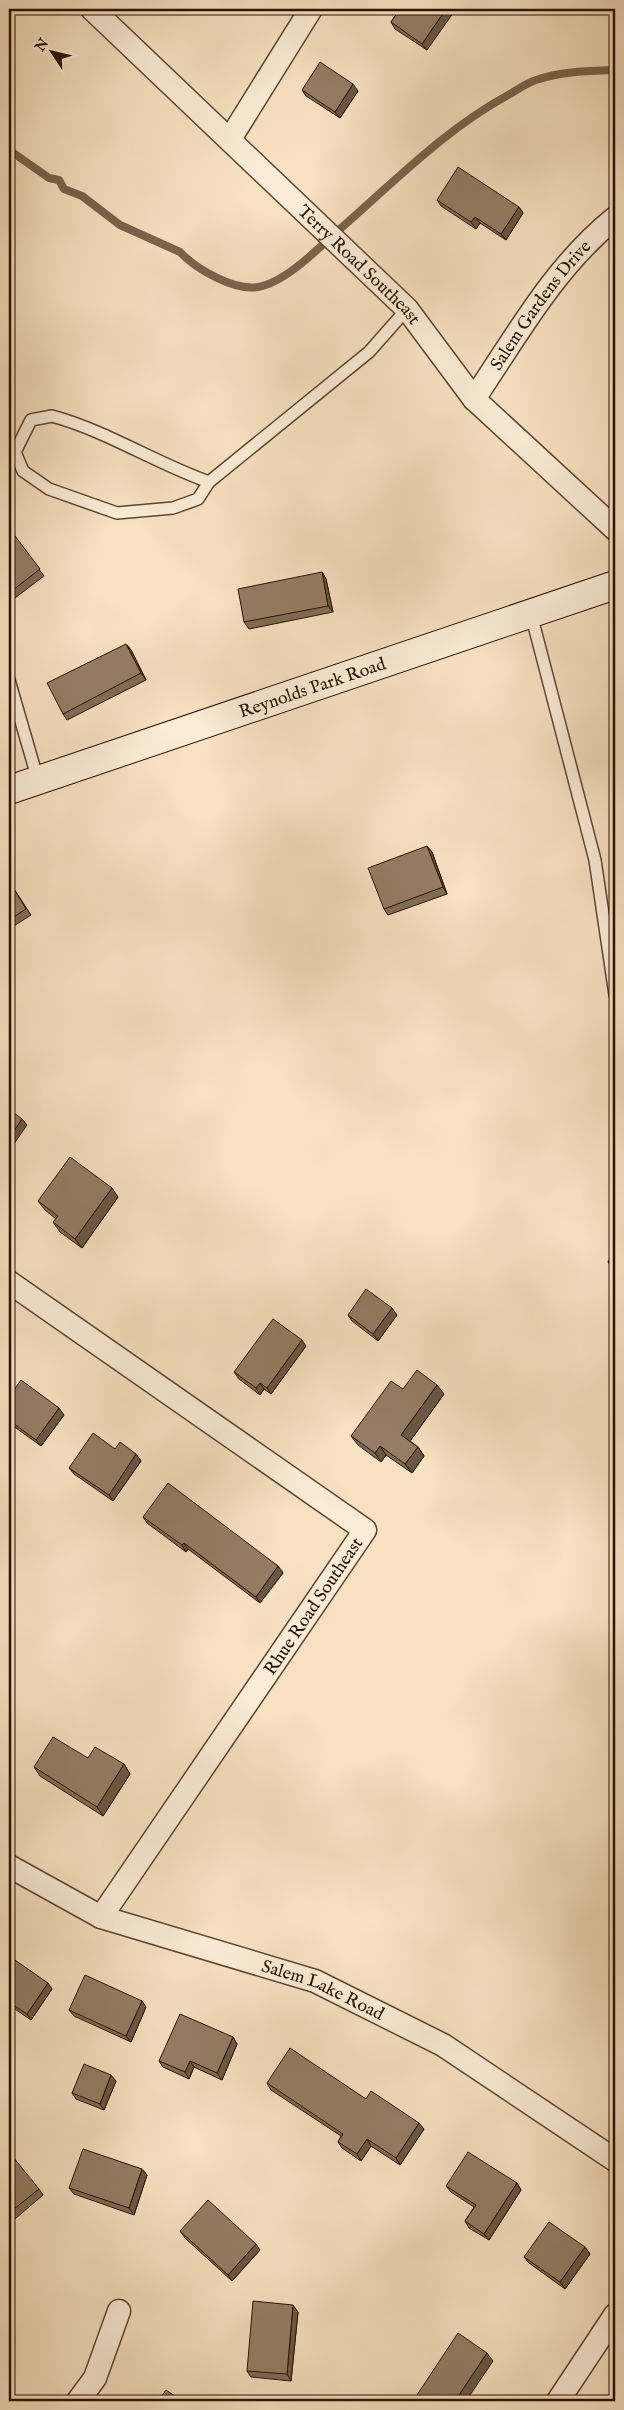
<svg xmlns="http://www.w3.org/2000/svg" width="624" height="2410" font-family="'IM FELL English',serif">
  <style>
    .lines { fill: none; stroke-linecap: round; stroke-linejoin: round }
    .stream { stroke: #7b634c; stroke-width: 8 }
    .lane-casing { stroke: #5c4530; stroke-width: 14 }
    .street-casing { stroke: #5c4530; stroke-width: 25 }
    .secondary-casing { stroke: #291100; stroke-width: 30 }
    .lane { stroke: #faecd7; stroke-width: 11 }
    .street { stroke: #faecd7; stroke-width: 22 }
    .secondary { stroke: #faecd7; stroke-width: 28 }
    .wall { fill: #7f6c56; stroke: #291100 }
    .shaded-wall { fill: #685846; stroke: #291100 }
    .building { fill: #947d64; stroke: #291100 }
    .labels { text-anchor: middle; stroke-width: 4; stroke-linejoin: round; paint-order: stroke }
    .street-label { font-size: 18px; fill: #291100; stroke: #faecd7 }
  </style>
  <rect width="100%" height="100%" fill="#f7e1c1"/>
  <filter id="stains"><feTurbulence type="fractalNoise" baseFrequency=".004" numOctaves="4"/><feColorMatrix values="0 0 0 0 .2 0 0 0 0 .09 0 0 0 0 .02 0 0 0 .5 -.17"/></filter>
  <radialGradient id="worn" r=".72"><stop offset=".6" stop-color="#630" stop-opacity="0"/><stop offset="1" stop-color="#630" stop-opacity=".3"/></radialGradient>
  <g class="lines">
    <path class="stream" d="M9,150L49,178L59,180L64,189L82,196L120,225L180,252C196,269 234,291 258,287C283,283 314,253 332,236C389,187 443,130 510,94C518,89 527,83 536,80C562,71 589,71 615,70"/>
    <defs>
      <path id="lane" d="M52,416C107,431 155,463 209,482L198,499L173,508L117,513L49,489L23,471L15,452L31,420Z
        M209,482L369,352L407,309
        M531,614L595,860L615,995
        M9,680L38,780"/>
      <g id="street">
        <path id="s1" d="M92,9L407,309L474,399L615,529"/>
        <path d="M230,139L311,9"/>
        <path id="s2" d="M474,399C517,335 555,266 615,218"/>
        <path d="M9,1282L365,1530L101,1917"/>
        <path id="s3" d="M9,1866L101,1917L315,1981L443,2045L615,2160"/>
        <path d="M78,2401L95,2378L119,2311"/>
        <path d="M558,2401L615,2315"/>
      </g>
      <g id="secondary">
        <path id="s4" d="M9,790L615,585"/>
      </g>
    </defs>
    <use href="#lane" class="lane-casing"/>
    <use href="#street" class="street-casing"/>
    <use href="#secondary" class="secondary-casing"/>
    <use href="#lane" class="lane"/>
    <use href="#street" class="street"/>
    <use href="#secondary" class="secondary"/>
  </g>
  <path class="wall" d="M400,9L427,50L395,29L391,22Z
    M302,90L358,91L340,118L306,96Z
    M437,200L519,207L523,213L506,240L480,223L476,229L441,206Z
    M9,529L44,576L11,601L9,598Z
    M322,572L326,579L333,612L249,629L244,622Z
    M126,644L131,650L146,680L67,720L63,714Z
    M432,852L447,894L388,915L384,909Z
    M9,881L31,915L9,929Z
    M118,1197L82,1248L60,1232L53,1222L56,1219L45,1210L38,1201Z
    M615,1251V1272L608,1262Z
    M348,1315H397L378,1341L352,1321Z
    M306,1346L271,1394L264,1389L260,1395L239,1379L234,1372Z
    M403,1389L444,1394L410,1441L418,1447L424,1456L412,1473L386,1455L381,1462L358,1445L351,1436Z
    M9,1397L64,1415L41,1446L9,1423Z
    M115,1449L136,1454L141,1461L113,1501L74,1474L69,1468Z
    M143,1517L278,1566L283,1573L260,1603L188,1549L186,1552L147,1523Z
    M88,1758L124,1764L130,1774L103,1816L40,1776L34,1767Z
    M9,1956L52,1989L31,2020L9,2005Z
    M146,2007L131,2042L74,2016L69,2010Z
    M233,2037L237,2044L222,2080L194,2067L189,2079L163,2067L159,2061Z
    M116,2081L104,2110L76,2099L72,2093Z
    M267,2083L366,2099L424,2129L400,2165L371,2146L361,2161L342,2148L338,2142L341,2136L271,2090Z
    M9,2161L39,2189L43,2195L9,2224Z
    M142,2169L147,2175L134,2215L74,2194L69,2188Z
    M517,2183L521,2190L489,2240L469,2228L465,2221L474,2207L451,2192L446,2186Z
    M180,2231L260,2250L232,2281L185,2238Z
    M585,2247L590,2254L565,2289L529,2263L524,2257Z
    M298,2312L291,2381L251,2377L247,2371Z"/>
  <path class="shaded-wall" d="M446,9H456L427,50L422,44Z
    M353,84L358,91L340,118L335,112Z
    M519,207L523,213L506,240L501,234Z
    M475,217L480,223L476,229L471,222Z
    M322,572L326,579L333,612L328,606Z
    M126,644L131,650L146,680L141,673Z
    M427,846L432,852L447,894L443,887Z
    M22,1119L27,1125L9,1151V1138Z
    M112,1188L118,1197L82,1248L75,1239Z
    M392,1308L397,1315L378,1341L373,1334Z
    M302,1340L306,1346L271,1394L267,1388Z
    M260,1383L264,1389L260,1395L256,1388Z
    M437,1385L444,1394L408,1444L401,1435Z
    M59,1408L64,1415L41,1446L36,1440Z
    M380,1446L386,1455L381,1462L375,1453Z
    M418,1447L424,1456L412,1473L405,1464Z
    M136,1454L141,1461L113,1501L109,1495Z
    M184,1543L188,1549L186,1552L182,1545Z
    M278,1566L283,1573L260,1603L256,1597Z
    M124,1764L130,1774L103,1816L97,1807Z
    M48,1983L52,1989L31,2020L27,2014Z
    M142,2001L146,2007L131,2042L126,2036Z
    M233,2037L237,2044L222,2080L217,2073Z
    M190,2061L194,2067L189,2079L185,2072Z
    M111,2075L116,2081L104,2110L100,2104Z
    M419,2123L424,2129L400,2165L396,2158Z
    M367,2139L371,2146L361,2161L357,2154Z
    M142,2169L147,2175L134,2215L129,2208Z
    M517,2183L521,2190L489,2240L484,2234Z
    M256,2244L260,2250L232,2281L228,2275Z
    M585,2247L590,2254L565,2289L560,2282Z
    M293,2305L298,2312L291,2381L287,2374Z
    M487,2353L493,2361L466,2401H455Z"/>
  <path class="building" d="M400,9H446L422,44L391,22Z
    M320,62L353,84L335,112L302,90Z
    M458,167L519,207L501,234L475,217L471,222L437,200Z
    M9,528L40,569L9,593Z
    M322,572L328,606L244,622L238,589Z
    M126,644L141,673L63,714L47,683Z
    M427,846L443,887L384,909L368,868Z
    M9,881L26,909L9,920Z
    M9,1109L22,1119L9,1138Z
    M70,1157L112,1188L75,1239L53,1222L58,1216L38,1201Z
    M615,1251V1267L608,1262Z
    M366,1289L392,1308L373,1334L348,1315Z
    M273,1319L302,1340L267,1388L260,1383L256,1388L234,1372Z
    M417,1370L437,1385L401,1435L418,1447L405,1464L380,1446L375,1453L351,1436L391,1381L403,1389Z
    M21,1380L59,1408L36,1440L9,1420V1397Z
    M93,1433L115,1449L120,1442L136,1454L109,1495L69,1468Z
    M168,1483L278,1566L256,1597L184,1543L182,1545L143,1517Z
    M53,1737L88,1758L95,1747L124,1764L97,1807L34,1767Z
    M9,1956L48,1983L27,2014L9,2002Z
    M85,1975L142,2001L126,2036L69,2010Z
    M180,2014L233,2037L217,2073L190,2061L185,2072L159,2061Z
    M290,2048L366,2099L371,2091L419,2123L396,2158L367,2139L357,2154L338,2142L343,2134L267,2083Z
    M84,2064L111,2075L100,2104L72,2093Z
    M83,2149L142,2169L129,2208L69,2188Z
    M468,2152L517,2183L484,2234L465,2221L476,2205L446,2186Z
    M13,2157L39,2189L9,2213V2161Z
    M208,2200L256,2244L228,2275L180,2231Z
    M549,2222L585,2247L560,2282L524,2257Z
    M253,2301L293,2305L287,2374L247,2371Z
    M458,2333L487,2353L455,2401H413Z
    M166,2390L182,2401H158Z"/>
  <g class="labels">
    <g class="street-label">
      <text dy="6" stroke="none"><textPath href="#s1" startOffset="370">Terry Road Southeast</textPath></text>
      <text dy="6" stroke="none"><textPath href="#s2" startOffset="115">Salem Gardens Drive</textPath></text>
      <text dy="6" stroke="none"><textPath href="#s4" startOffset="320">Reynolds Park Road</textPath></text>
      <text transform="translate(313 1606) rotate(-56)" y="6">Rhue Road Southeast</text>
      <text dy="6" stroke="none"><textPath href="#s3" startOffset="339">Salem Lake Road</textPath></text>
    </g>
  </g>
  <rect width="624" height="2410" fill="none" stroke="#f7e1c1" stroke-width="30"/>
  <rect x="10" y="10" width="604" height="2390" fill="none" stroke="#291100" stroke-width="2.5"/>
  <rect x="15" y="15" width="594" height="2380" fill="none" stroke="#291100"/>
  <g transform="translate(52 52) rotate(305)" stroke="#faecd7" stroke-width="4" paint-order="stroke">
  <path d="M0-4L9 19L0 12L-9 19Z" fill="#291100"/>
  <text y="-8" font-size="14" font-weight="bold" text-anchor="middle" fill="#291100">N</text>
  </g>
  <rect width="100%" height="100%" filter="url(#stains)"/>
  <rect width="100%" height="100%" fill="url(#worn)"/>
</svg>
